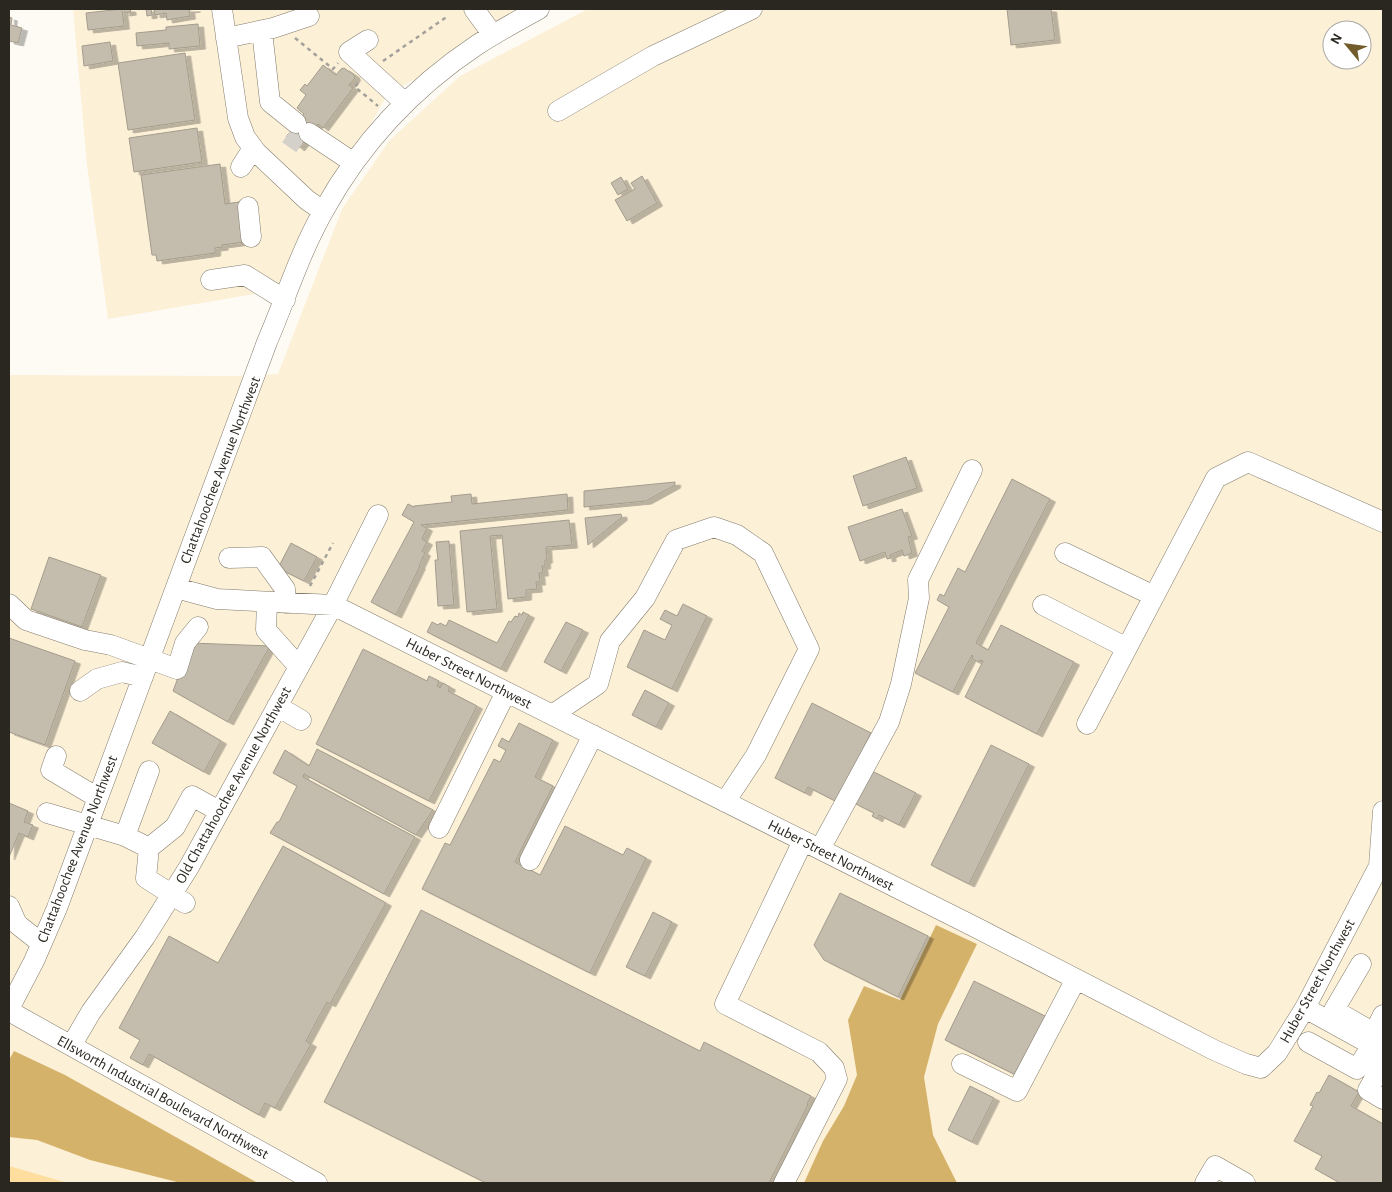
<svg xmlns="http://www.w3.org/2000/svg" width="1392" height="1192" font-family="'Alegreya Sans',sans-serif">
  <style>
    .built { fill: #fcf0d7; fill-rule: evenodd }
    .green { fill: #fede9e }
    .forest { fill: #d5b26a }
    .building { fill: #c4bcac; stroke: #a49c8c; filter: url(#shadow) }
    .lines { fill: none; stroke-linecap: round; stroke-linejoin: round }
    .minor-tunnel { stroke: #d4d1ca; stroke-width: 20; stroke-dasharray: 20 10; stroke-linecap: butt }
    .minor-casing { stroke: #827b6c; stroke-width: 21 }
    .path { stroke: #a4a19a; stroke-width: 2.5; stroke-dasharray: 4 4; stroke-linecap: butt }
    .minor { stroke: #fff; stroke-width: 20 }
    .labels { text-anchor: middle; stroke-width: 4.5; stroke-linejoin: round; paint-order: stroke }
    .street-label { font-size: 15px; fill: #2a2720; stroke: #fff }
  </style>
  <defs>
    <filter id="shadow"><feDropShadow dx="5.5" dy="3" stdDeviation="0" flood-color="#0004"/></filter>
  </defs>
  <rect width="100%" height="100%" fill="#fefbf4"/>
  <path class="built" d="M73,9H538L387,95L308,237L289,288L108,319L87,165Z
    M588,9H1383V1183H9V375L236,376L278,374L342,209L389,141L460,76ZM1332,30H1362V60H1332Z"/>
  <path class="green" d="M9,1166L68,1183H9Z"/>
  <path class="forest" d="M936,925L977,944L938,1024L924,1077L933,1135L957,1183H804L823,1141L844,1106L857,1075L848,1020L864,986L900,1000Z
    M14,1051L65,1075L258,1183H181L90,1160L37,1140L9,1137V1060Z"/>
  <path class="building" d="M122,9L124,26L88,30L86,13Z
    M124,9H130L131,12L124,13Z
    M146,9H151L152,15L147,16Z
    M154,9H195L189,10L190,16L167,20L166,13L155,15Z
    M1007,9H1051L1055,40L1011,45Z
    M9,17L12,18L11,25L22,28L18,43L9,41Z
    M198,24L200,46L169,49V43L137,46L136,33L166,30V27Z
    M110,42L113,61L84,66L82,46Z
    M185,53L195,120L128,130L118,63Z
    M323,65L336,75L341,69L344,68L354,75L355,78L349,85L353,88L323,128L318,124L299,148L286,137L304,114L297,108L306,95L300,90L305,84L307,86Z
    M197,128L202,162L134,172L129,138Z
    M220,164L225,204L239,202L244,242L222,245L223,247L215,248V253L157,261L156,255H152L141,175Z
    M642,176L657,203L627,221L615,200L635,189L631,183Z
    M621,177L628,189L618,195L611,183Z
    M906,457L917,488L863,506L853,476Z
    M1012,479L1050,499L976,643L988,650L1001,625L1074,662L1037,734L965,697L983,661L980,660L979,662L972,659L973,656L972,655L953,692L915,673L949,607L937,600L940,594L944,596L958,568L965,572Z
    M675,482V485L646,501L584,507V491Z
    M471,494L472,504L567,494L568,510L421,525L427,528L422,539L427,542L422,551L425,553L419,566H420L396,615L371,602L414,522L402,515L408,504L414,507V506L452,502L451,496Z
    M902,509L912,536L908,537L912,553L904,556L902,550L890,555L891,558L887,559L885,552L860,561L848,527Z
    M621,514L622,517L588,545L585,518Z
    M569,520L572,545L546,547L547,560H545V566H542L543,573H539L540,582H536L537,589L526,590V597L508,599L502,535L490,536L497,609L467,612L460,531Z
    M449,541L454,605L438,606L435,560H438L436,542Z
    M291,543L317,557L304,581L278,568Z
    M49,557L101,575L82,627L31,609Z
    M683,604L707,616L672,689L627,667L644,630L665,640L672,625L660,619L665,610L677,616Z
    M523,612L529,615L501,669L427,632L432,622L438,625L440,623L446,626L449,620L497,643L509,621L511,622L515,616L518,617L519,613L522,615Z
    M566,622L583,630L561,671L544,662Z
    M9,638L75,661L45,745L9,732Z
    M191,643L270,646L228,722L173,691Z
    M363,649L427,681L429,676L439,681L437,686L440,688L443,683L450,687L448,691L477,706L429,801L316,744Z
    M645,690L669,703L656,727L632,715Z
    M812,703L871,733L837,802L808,787L805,793L775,778Z
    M170,711L221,741L204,772L152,743Z
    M519,723L553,740L535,777L553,786L515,862L540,875L565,826L623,855L627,848L646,858L590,973L422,889L445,843L450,845L494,759L500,762L506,750L498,746L502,738L509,742Z
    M991,745L1029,764L969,884L931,865Z
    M317,749L433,810L416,835L304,774L303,777L415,837L384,894L270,833L277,822H279L297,786L273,773L285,750L309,766Z
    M870,770L916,793L899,825L879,815L877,819L872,816L874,813L854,803Z
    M9,803L28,811L24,822L33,825L28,837L19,833L9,857Z
    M283,846L386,903L330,1004L327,1002L306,1041L311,1044L275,1108L265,1103L259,1115L149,1054L143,1065L130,1058L140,1040L119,1028L169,936L218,963Z
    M840,893L928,936L898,997L824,960L814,945Z
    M421,910L700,1051L704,1042L811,1096L807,1104L808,1105L769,1183H486L324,1102Z
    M653,912L672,922L645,976L626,967Z
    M974,981L1049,1018L1020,1077L945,1040Z
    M1329,1075L1359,1092L1351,1106L1383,1124V1183H1340L1315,1169L1322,1156L1294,1141L1313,1106L1310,1105L1317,1092L1319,1093Z
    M970,1086L994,1098L972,1142L948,1130Z"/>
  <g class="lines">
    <path class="minor-tunnel" d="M288,134L302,144"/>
    <defs>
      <path id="minor" d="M222,9L238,118L245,137L256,152L307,200L323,211
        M474,9L493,35
        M262,31L270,102L296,123
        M226,38L273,28L309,16
        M368,40L349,52L405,103
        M558,111L653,56L752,9
        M309,133L354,163
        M241,167L253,148
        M248,207L251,237
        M211,280L245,275L285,300
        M1065,553L1154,596
        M229,558L262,557L285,589L286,603
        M176,588L217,599L333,605L975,927L1214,1050L1246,1064L1261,1068L1277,1053L1305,1008L1379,866L1383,811
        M267,602L266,630L299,667
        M9,604L26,620L85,640L111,645L177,669L185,643L198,627
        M1043,605L1127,648
        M80,691L97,679L122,672L143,677
        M277,706L301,720
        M552,715L598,684L610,641L645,598L676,540L714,527L737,535L763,553L809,649L756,755L725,802
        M1087,724L1216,478L1248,462L1383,522
        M56,756L51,770L98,798
        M47,813L125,836L149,848L146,878L185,903
        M439,828L506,692
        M125,836L149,771
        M149,848L175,827L192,796L219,811
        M820,849L889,722L901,684L919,598L918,580L972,470
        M530,860L593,735
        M9,906L17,924L41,943
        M1361,964L1334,1010L1374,1033
        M1305,1008L1383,1051
        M9,1009L34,961L57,908L267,342C286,298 300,252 324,210C361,143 414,87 477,45C497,32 519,20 539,9
        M9,1011L317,1183
        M1383,1015L1374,1033L1383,1038
        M1308,1042L1357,1069L1372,1045
        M71,1046L91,1012L145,937L189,867L333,605L378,515
        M1383,1063L1368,1090L1383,1099
        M962,1064L1017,1091L1076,979
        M784,1183L837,1079L834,1068L819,1052L725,1004L803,841
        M1205,1183L1215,1166L1245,1183"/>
    </defs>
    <use href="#minor" class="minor-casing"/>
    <path class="path" d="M295,38L333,69L338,63
      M383,61L448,16
      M358,83L355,87L378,106
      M310,586L333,543"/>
    <use href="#minor" class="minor"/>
  </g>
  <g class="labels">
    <g class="street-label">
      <text transform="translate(220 470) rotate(-69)" y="5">Chattahoochee Avenue Northwest</text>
      <text transform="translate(469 673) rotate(27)" y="5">Huber Street Northwest</text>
      <text transform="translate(233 785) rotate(-61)" y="5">Old Chattahoochee Avenue Northwest</text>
      <text transform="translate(77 849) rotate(-69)" y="5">Chattahoochee Avenue Northwest</text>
      <text transform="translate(831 855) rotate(27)" y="5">Huber Street Northwest</text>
      <text transform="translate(1317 981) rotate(-61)" y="5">Huber Street Northwest</text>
      <text transform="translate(163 1097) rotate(29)" y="5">Ellsworth Industrial Boulevard Northwest</text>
    </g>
  </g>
  <rect width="1392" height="1192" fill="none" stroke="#2a2720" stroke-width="20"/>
  <g transform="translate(1347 45) rotate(299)"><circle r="24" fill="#ffffff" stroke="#aaa9a6"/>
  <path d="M0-4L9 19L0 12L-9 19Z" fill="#735c2c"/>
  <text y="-8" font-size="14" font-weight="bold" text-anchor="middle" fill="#2a2720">N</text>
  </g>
</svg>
